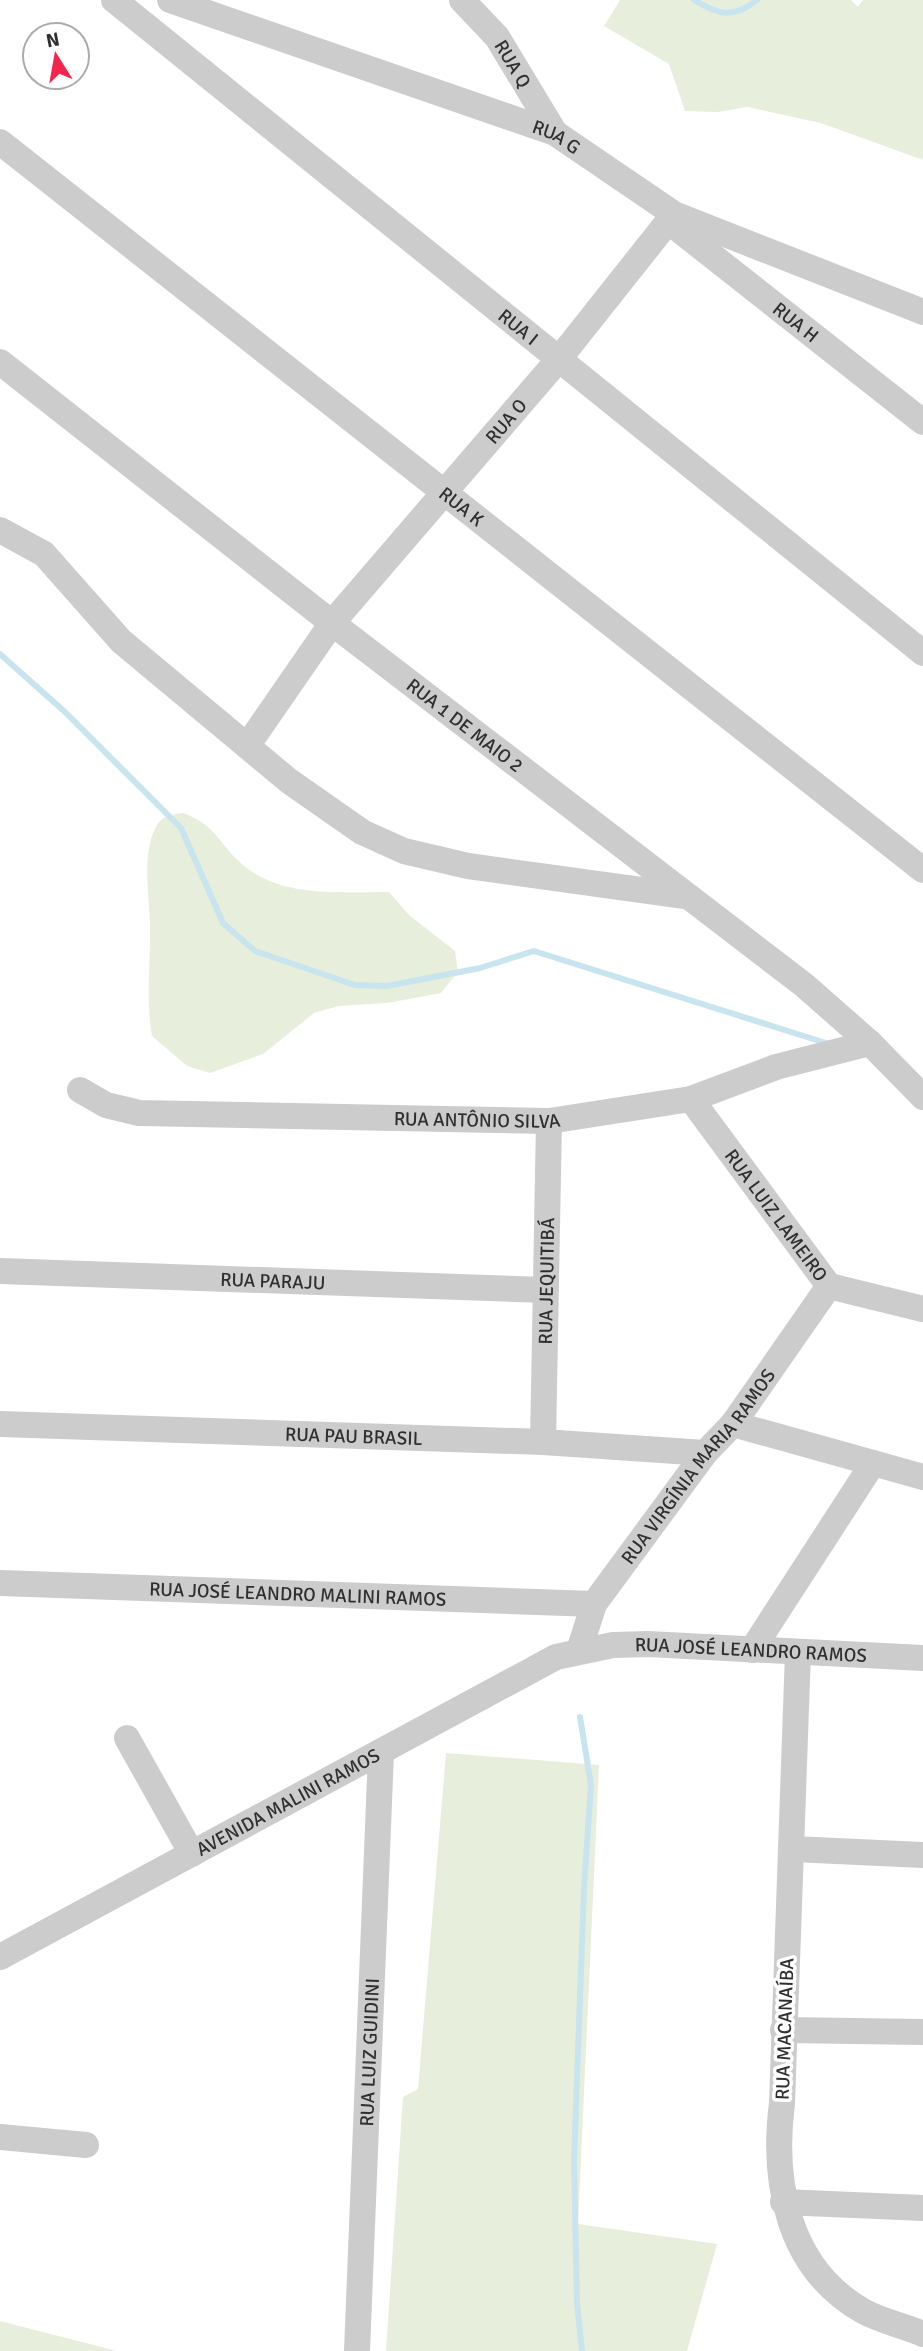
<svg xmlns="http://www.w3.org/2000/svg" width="923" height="2351" font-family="Signika,sans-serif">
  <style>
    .green { fill: #e8eedc }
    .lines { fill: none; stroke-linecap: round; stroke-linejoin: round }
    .stream { stroke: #c7e4ef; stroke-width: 6 }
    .minor { stroke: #ccc; stroke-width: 26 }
    .labels { text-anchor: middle; stroke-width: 7; stroke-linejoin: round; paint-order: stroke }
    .street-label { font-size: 19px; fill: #2f2f2f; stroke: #fff }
  </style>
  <rect width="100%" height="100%" fill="#fff"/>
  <path class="green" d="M620,0H851L858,7L863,0H923V160L821,123L747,107L718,112L685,111L669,64L604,26Z
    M183,813C218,826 218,844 243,865C283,899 340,891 389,892L409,915L455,951L458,972L441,993L387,1003L339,1006L314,1013L263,1054L210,1073L187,1066L152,1036C146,1001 150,969 150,934C151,901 140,857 156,827C161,816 172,814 183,813Z
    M446,1753L599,1765L578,2224L717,2244L687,2351H386L403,2097L418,2089Z
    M0,2321L117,2351H0Z"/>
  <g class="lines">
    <path class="stream" d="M694,0C718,15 734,19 757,0
      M0,654L65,712L181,828L223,923L255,951L355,985L387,986L480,968L534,951L829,1044
      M580,1717L591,1785L584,1887L574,2161L577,2303L582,2351"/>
    <g class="minor">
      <path id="s1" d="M114,0L923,653"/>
      <path id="s2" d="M170,0L555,133L674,214L923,312"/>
      <path id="s3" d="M462,0L497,37L555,133"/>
      <path id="s4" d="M0,142L923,870"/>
      <path id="s5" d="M668,221L923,422"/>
      <path id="s6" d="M0,362L332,623L804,985L870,1043L923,1097"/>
      <path d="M0,530L44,554L121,641L289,781L362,832L404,851L468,866L685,896"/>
      <path id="s7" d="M247,746L332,623L559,359L674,214"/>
      <path id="s8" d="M80,1090L106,1105L139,1113L549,1121L691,1099L776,1067L870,1043"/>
      <path id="s9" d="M691,1099L829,1286L923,1309"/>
      <path id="s10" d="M0,1271L545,1290"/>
      <path id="s11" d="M0,1424L543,1442L705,1453"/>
      <path d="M733,1424L923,1477"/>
      <path id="s12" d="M543,1442L549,1121"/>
      <path id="s13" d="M0,1583L594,1604"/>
      <path d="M752,1650L873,1463"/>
      <path id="s14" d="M579,1651L594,1604L705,1453L733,1424L829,1286"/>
      <path d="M798,1652L782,2103C772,2181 787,2268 863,2311C881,2321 904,2326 923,2334"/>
      <path d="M127,1738L192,1854"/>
      <path d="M793,1849L923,1855"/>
      <path id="s15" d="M0,1957L556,1657L613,1645L648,1644L923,1658"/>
      <path d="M783,2030L923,2032"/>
      <path d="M0,2137L86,2145"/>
      <path d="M783,2202L923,2208"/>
      <path id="s16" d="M357,2351L381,1752"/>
    </g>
  </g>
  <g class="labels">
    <g class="street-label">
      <text dy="7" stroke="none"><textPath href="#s3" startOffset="82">RUA Q</textPath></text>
      <text dy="7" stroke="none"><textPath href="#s2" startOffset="410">RUA G</textPath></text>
      <text dy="7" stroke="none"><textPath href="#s5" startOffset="163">RUA H</textPath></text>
      <text dy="7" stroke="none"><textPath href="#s1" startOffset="520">RUA I</textPath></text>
      <text dy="7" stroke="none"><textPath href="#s7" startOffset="416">RUA O</textPath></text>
      <text dy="7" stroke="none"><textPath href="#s4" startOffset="588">RUA K</textPath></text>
      <text dy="7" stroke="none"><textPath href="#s6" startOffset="590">RUA 1 DE MAIO 2</textPath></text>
      <text dy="7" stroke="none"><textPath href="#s8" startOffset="402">RUA ANTÔNIO SILVA</textPath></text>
      <text dy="7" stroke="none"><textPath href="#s9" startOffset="144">RUA LUIZ LAMEIRO</textPath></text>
      <text dy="7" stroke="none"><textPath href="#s10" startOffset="273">RUA PARAJU</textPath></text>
      <text dy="7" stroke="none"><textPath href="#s12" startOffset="161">RUA JEQUITIBÁ</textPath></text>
      <text dy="7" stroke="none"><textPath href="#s11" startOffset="354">RUA PAU BRASIL</textPath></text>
      <text dy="7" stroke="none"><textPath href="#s14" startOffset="222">RUA VIRGÍNIA MARIA RAMOS</textPath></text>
      <text dy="7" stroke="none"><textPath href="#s13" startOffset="298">RUA JOSÉ LEANDRO MALINI RAMOS</textPath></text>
      <text dy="7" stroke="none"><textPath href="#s15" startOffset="828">RUA JOSÉ LEANDRO RAMOS</textPath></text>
      <text dy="7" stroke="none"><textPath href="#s15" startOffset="327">AVENIDA MALINI RAMOS</textPath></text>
      <text transform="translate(784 2029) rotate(-88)" y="7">RUA MACANAÍBA</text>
      <text dy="7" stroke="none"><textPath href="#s16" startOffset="299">RUA LUIZ GUIDINI</textPath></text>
    </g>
  </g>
  <g transform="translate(56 56) rotate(349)"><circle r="33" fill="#ffffff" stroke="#acacac" stroke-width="2"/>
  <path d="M0-5L12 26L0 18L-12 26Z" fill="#f2264d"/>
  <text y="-10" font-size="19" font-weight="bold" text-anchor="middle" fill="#2f2f2f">N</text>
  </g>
</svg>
